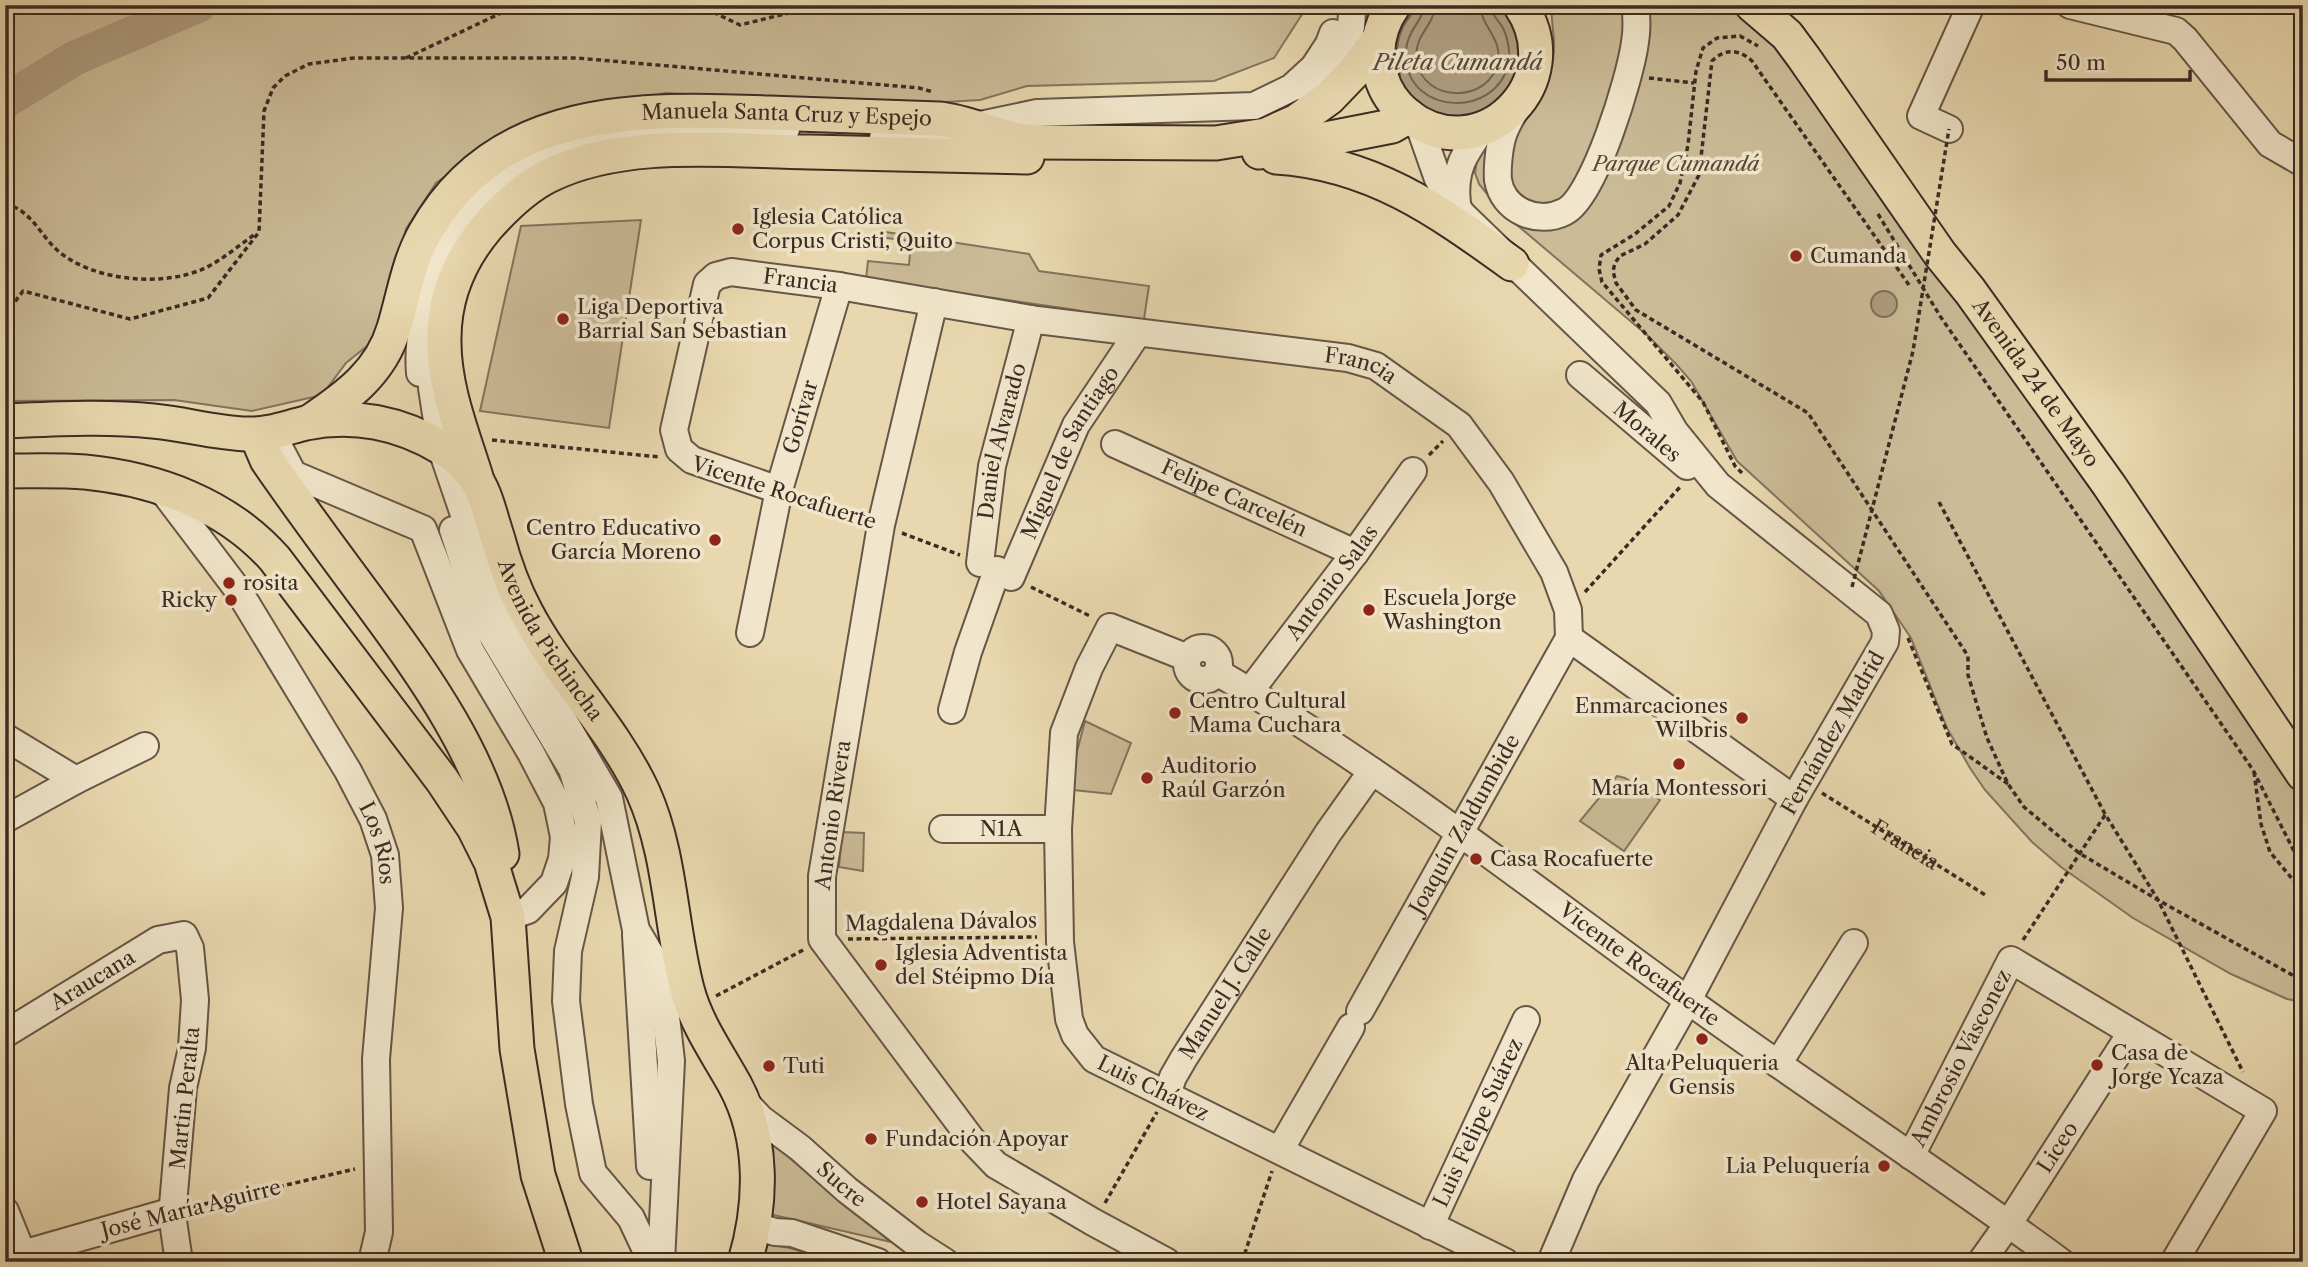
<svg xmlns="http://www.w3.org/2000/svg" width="2308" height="1267" font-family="'Libre Caslon Text',serif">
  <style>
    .green { fill: #cbbb97; stroke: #83735e; stroke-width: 2 }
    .water { fill: #ae9d80; stroke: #806f5b; stroke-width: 2 }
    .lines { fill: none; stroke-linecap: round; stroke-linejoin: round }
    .shore { stroke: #746452; stroke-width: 2 }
    .river { stroke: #ae9d80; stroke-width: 35 }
    .minor-casing { stroke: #665647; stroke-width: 30 }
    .major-casing { stroke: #3b2b24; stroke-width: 37 }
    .path { stroke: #3b2b24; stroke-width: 3.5; stroke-dasharray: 5 3.5; stroke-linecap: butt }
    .minor { stroke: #f1e6cb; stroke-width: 26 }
    .major { stroke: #e9d8af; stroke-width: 33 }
    .path-bridge { stroke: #3b2b24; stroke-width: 3.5; stroke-dasharray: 5 3.5; stroke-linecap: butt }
    .poi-dot { fill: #8f2418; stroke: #f1e6cb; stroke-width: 2.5 }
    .labels { text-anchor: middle; stroke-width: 7; stroke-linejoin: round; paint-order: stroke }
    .street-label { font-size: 21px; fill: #3b2b24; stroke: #f1e6cb }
    .park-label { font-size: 21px; font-style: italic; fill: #58483b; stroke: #f1e6cb }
    .poi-label { font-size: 21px; fill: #3b2b24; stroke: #f1e6cb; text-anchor: start }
    .water-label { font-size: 23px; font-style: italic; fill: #58483b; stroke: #f1e6cb }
  </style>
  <rect width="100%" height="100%" fill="#e9d8af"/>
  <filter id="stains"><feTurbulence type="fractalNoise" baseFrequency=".00286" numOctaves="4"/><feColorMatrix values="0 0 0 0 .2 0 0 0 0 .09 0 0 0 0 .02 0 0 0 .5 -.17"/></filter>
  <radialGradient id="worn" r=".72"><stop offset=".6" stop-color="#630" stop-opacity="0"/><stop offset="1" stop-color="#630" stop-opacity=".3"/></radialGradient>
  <path class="green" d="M5,5H1308L1274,58L1214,81L1027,86L980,100L892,105L666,93L555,113L492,144L436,183L406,229L377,338L346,363L322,395L252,411L174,400L5,401Z
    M1552,5H1727L1780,52L2013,365L2303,794V1002L2287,999L2231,974L2133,918L2061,867L2032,842L1985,790L1970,768L1947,728L1911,638L1879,591L1737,461L1691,381L1676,364L1648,336L1510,219L1492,200L1479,184L1475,173L1478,154L1483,146C1494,140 1508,135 1517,127C1538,110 1553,76 1554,49C1555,34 1550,20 1552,5Z
    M641,220L609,428L480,411L521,226Z
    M879,231L1029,254L1039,271L1149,286L1144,319L1124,322L1076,310L866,279L868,261L909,265L911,241L879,237Z
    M1085,721L1131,743L1111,794L1074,790L1075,759Z
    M1617,776L1625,778L1660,800L1624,851L1580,821Z
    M842,832L864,833L863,871L839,867Z
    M769,1141L891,1242L769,1214Z
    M767,1244L790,1248L836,1262H763Z"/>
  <path class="water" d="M1411,5H1505L1518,23L1525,67L1498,107L1452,121L1408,100L1390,62L1396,24Z
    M1871 304a13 13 0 1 1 26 0a13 13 0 1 1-26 0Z"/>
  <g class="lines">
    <path class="shore" d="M1424,5C1423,24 1404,30 1406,59C1410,115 1495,118 1508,65C1511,54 1508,38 1503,28C1498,20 1492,16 1491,5
      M1435,5C1434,27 1413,35 1417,60C1422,104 1491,104 1498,61C1502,38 1481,26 1480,5
      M1400,76C1396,59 1395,41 1404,25C1408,17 1414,14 1416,5"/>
    <path class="river" d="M5,101L75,58L199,5"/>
    <defs>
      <g id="minor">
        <path d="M2070,5L2176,31L2185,39L2270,144L2303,163"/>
        <path d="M1311,96C1336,74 1356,39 1351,5"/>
        <path d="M1519,104C1513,114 1505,126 1502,138C1499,149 1497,169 1498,180C1503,211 1538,225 1564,212C1594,199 1631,75 1635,42C1637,30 1637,18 1635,5"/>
        <path d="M1418,122L1438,179L1462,214L1658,403L1675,432L1718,485L1879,614L1886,631L1885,642L1794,799L1688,1000L1586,1180L1551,1262"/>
        <path d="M971,127L1037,113L1254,106L1291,88L1314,67L1329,44L1333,33"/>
        <path d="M1949,129L1921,116L1971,5"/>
        <path d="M883,138H985"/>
        <path d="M1457,204C1453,170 1464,154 1483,128"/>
        <path d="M934,302L881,525L822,876V939L972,1140L996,1165L1093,1222L1167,1262"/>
        <path d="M433,352L432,388L441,447L472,538L509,627L609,798L636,930L661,972L671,1061L661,1262"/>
        <path d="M420,373C417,339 426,306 436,274C445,247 461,223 481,203C489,194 498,183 507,177C589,121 692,130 786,129"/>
        <path id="s2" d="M1580,375L1687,466"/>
        <path id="s3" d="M1115,444L1355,553"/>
        <path d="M281,451L293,474L423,529L470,650L531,753L557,803L564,837L562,859L554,883L528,910L508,917"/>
        <path id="s4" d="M160,487L238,590L348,771L373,819L385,855L389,908L376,1059L379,1232L372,1262"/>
        <path id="s5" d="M779,490L692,460L679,449L674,430L707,284L716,276L731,272L839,286L1037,320L1348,358L1376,366L1459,425L1501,482L1554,572L1568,610L1569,638"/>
        <path d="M453,530L482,618L572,769L588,821L585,877L568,951L566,1001L579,1104L593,1173L631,1218L647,1252V1262"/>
        <path id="s6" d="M980,563L992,466L1031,319"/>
        <path id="s7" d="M1011,577L1076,425L1137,334"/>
        <path id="s8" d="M750,633L779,490L839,286"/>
        <path d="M1569,638L1794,799"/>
        <circle cx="1203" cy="664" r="16"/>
        <path id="s9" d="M1188,658L1110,627L1089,668L1064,733L1058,829L1060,942L1069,1019L1075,1035L1094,1059L1505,1262"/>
        <path id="s10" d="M1217,672C1383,769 1534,889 1689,1001C1812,1090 1939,1172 2061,1262"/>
        <path id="s11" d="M1250,691L1355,553L1413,471"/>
        <path d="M952,710L968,652L997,570"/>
        <path d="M5,737L76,780"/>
        <path d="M5,819L76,780L145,746"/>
        <path id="s12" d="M943,829H1058"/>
        <path d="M636,935L650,1166"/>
        <path id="s13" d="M1360,1011L1569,638"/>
        <path id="s14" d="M5,1034L158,940L184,935L190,948L195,1000L192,1048L183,1088L173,1205V1221L179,1262"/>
        <path d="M1778,1064L1854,943"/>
        <path id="s15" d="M1167,1094L1173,1077L1184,1058L1328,833L1372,771"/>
        <path id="s16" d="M743,1100L761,1119L800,1148L847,1190L917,1244L945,1262"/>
        <path d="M1280,1150L1351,1027"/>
        <path id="s17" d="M1911,1156L2011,960L2263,1111L2174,1262"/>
        <path d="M5,1211L22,1253"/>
        <path d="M755,1226L775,1232L792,1233L878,1262"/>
        <path id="s18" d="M1430,1226L1526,1020"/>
        <path d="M5,1259L173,1211"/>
        <path id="s19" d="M1981,1262L2013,1217L2131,1033"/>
      </g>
      <g id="major">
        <path d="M1394,5C1379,26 1374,51 1381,76C1385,91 1395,105 1407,115C1480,172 1573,82 1520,5"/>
        <path id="s20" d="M1752,5L1787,35L1804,58L1940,254L1970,291L2109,485L2303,774"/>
        <path d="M1259,152L1392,126L1409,116"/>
        <path d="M1276,157C1372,163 1437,210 1512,264"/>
        <path id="s21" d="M5,421C55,419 104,416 153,421C185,424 215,433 247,434C268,435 285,428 306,423C353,413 401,423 442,448C453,454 464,463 472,474C486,491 490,516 497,536C504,562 513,588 526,612C559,675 613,727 643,792C671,854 670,924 687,989C696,1024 718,1054 735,1085C764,1139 762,1204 745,1262"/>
        <path id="s22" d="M311,421C348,396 381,372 394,328C404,295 408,263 425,233C497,104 641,108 769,113C826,115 882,117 939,119C971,122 999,139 1032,142L1216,143L1266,135L1297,121L1329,98L1355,71L1379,39"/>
        <path d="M271,433L265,439L261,446L267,460C300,508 335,555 370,602C423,674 488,763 502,854"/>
        <path d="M5,471C32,471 59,470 85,472C157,479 227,505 275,559L442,780L474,828L491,862L508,917L517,1049L538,1175L566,1262"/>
        <path d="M476,477C462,432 443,386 444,338C444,296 460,259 487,227C504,208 524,188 548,176C624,138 727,151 810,152C882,154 955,155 1027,157"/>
      </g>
    </defs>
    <use href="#minor" class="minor-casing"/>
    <use href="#major" class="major-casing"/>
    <g class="path">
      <path d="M698,5L740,25L821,5"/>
      <path d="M406,58L518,5"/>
      <path d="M1649,78L1694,83"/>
      <path d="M5,204C30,209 39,233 56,249C90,281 163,288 205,268C222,260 238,246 254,235"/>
      <path d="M1878,214L1940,316L2253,770L2303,869"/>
      <path d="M1909,285L1752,61C1739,49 1725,48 1712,61L1699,175L1678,215L1645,244L1620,256L1615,263L1613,271L1616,283L1636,310L1808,413L1968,656V675L1987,738L2008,784L2024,807L2079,853L2158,900L2303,981"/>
      <path d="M5,315L23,291L130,319L208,298L259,232L264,111L273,88L285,76L309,64L354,58H577L919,88L933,92"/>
      <path d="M492,440L659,457"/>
      <path d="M1429,455L1443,441"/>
      <path d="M1742,473L1735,466L1703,402L1602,282L1599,269L1601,255L1635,234L1669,206L1680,183L1688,145L1696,71L1703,48L1717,38L1740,36L1758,46"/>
      <path d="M800,497L862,519"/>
      <path d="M1939,502L2105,814L2158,900L2243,1072"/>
      <path d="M902,533L960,555"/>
      <path d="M1031,587L1090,616"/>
      <path d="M1585,592L1681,486"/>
      <path d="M1908,638L1952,744L2008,784"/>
      <path d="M2254,772L2261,824L2270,852L2303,892"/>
      <path id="s1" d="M1822,793L1987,896"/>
      <path d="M848,939L1037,937"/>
      <path d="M2023,940L2105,815"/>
      <path d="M716,996L805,949"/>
      <path d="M1105,1203L1157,1112"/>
      <path d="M196,1206L355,1169"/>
      <path d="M1242,1262L1272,1171"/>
    </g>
    <use href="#minor" class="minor"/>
    <use href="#major" class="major"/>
    <path class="path-bridge" d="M1852,587L1913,351L1949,129"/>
  </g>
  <g class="poi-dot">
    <circle cx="738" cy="229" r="7"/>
    <circle cx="1796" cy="256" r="7"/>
    <circle cx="563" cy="319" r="7"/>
    <circle cx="715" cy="540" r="7"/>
    <circle cx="229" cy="583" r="7"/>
    <circle cx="231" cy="600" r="7"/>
    <circle cx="1369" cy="610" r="7"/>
    <circle cx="1175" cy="713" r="7"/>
    <circle cx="1742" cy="718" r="7"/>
    <circle cx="1679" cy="764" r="7"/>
    <circle cx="1147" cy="778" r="7"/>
    <circle cx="1476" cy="859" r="7"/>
    <circle cx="881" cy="965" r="7"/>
    <circle cx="1702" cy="1039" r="7"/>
    <circle cx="2097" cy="1065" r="7"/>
    <circle cx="769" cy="1066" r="7"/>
    <circle cx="871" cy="1139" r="7"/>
    <circle cx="1884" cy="1166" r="7"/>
    <circle cx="922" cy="1202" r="7"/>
  </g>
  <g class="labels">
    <g class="street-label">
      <text dy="7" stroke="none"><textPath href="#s22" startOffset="632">Manuela Santa Cruz y Espejo</textPath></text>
      <text dy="7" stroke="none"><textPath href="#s5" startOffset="376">Francia</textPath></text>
      <text dy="7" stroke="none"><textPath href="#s5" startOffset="943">Francia</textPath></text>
      <text dy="7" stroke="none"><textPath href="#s20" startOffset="474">Avenida 24 de Mayo</textPath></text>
      <text dy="7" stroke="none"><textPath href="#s8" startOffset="222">Gorívar</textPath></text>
      <text dy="7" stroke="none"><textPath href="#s2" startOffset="88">Morales</textPath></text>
      <text dy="7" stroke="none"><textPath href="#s6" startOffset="124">Daniel Alvarado</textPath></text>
      <text dy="7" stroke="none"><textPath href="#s7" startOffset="138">Miguel de Santiago</textPath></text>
      <text transform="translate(784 493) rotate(18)" y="7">Vicente Rocafuerte</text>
      <text dy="7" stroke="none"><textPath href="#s3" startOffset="131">Felipe Carcelén</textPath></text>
      <text dy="7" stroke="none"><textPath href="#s11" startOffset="136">Antonio Salas</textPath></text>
      <text dy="7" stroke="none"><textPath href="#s21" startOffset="670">Avenida Pichincha</textPath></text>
      <text transform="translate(1833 733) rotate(-60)" y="7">Fernández Madrid</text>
      <text transform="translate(833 815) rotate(-82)" y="7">Antonio Rivera</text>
      <text dy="7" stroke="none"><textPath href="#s13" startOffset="214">Joaquín Zaldumbide</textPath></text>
      <text dy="7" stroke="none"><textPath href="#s12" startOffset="58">N1A</textPath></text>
      <text dy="7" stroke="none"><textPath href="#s4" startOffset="420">Los Rios</textPath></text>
      <text dy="7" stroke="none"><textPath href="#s1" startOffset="98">Francia</textPath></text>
      <text transform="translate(941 922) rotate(-1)" y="7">Magdalena Dávalos</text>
      <text dy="7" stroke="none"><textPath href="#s10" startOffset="514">Vicente Rocafuerte</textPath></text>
      <text dy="7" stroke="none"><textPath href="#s14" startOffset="103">Araucana</textPath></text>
      <text dy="7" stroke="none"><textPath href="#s15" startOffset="117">Manuel J. Calle</textPath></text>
      <text dy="7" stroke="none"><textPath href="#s17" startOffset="110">Ambrosio Vásconez</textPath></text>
      <text dy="7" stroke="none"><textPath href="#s9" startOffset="600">Luis Chávez</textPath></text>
      <text transform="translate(185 1098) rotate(-84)" y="7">Martin Peralta</text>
      <text dy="7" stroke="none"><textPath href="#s18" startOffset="114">Luis Felipe Suárez</textPath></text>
      <text dy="7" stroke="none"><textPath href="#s19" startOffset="138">Liceo</textPath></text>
      <text dy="7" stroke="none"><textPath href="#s16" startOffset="130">Sucre</textPath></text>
      <text transform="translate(191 1209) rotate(-14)" y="7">José María Aguirre</text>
    </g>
    <g class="park-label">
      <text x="1676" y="171">Parque Cumandá</text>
    </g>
    <g class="poi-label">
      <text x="752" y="224">Iglesia Católica<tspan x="752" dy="24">Corpus Cristi, Quito</tspan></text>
      <text x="1810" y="263">Cumanda</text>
      <text x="577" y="314">Liga Deportiva<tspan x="577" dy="24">Barrial San Sebastian</tspan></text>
      <text x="701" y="535" text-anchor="end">Centro Educativo<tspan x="701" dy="24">García Moreno</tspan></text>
      <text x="243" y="590">rosita</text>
      <text x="1383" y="605">Escuela Jorge<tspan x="1383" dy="24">Washington</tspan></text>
      <text x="217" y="607" text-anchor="end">Ricky</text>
      <text x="1189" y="708">Centro Cultural<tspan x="1189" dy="24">Mama Cuchara</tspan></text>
      <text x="1728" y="713" text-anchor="end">Enmarcaciones<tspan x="1728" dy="24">Wilbris</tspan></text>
      <text x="1161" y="773">Auditorio<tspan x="1161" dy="24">Raúl Garzón</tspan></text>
      <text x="1679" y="795" text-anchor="middle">María Montessori</text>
      <text x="1490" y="866">Casa Rocafuerte</text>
      <text x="895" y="960">Iglesia Adventista<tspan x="895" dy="24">del Stéipmo Día</tspan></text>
      <text x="2111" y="1060">Casa de<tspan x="2111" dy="24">Jorge Ycaza</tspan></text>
      <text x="1702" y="1070" text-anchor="middle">Alta Peluqueria<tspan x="1702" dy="24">Gensis</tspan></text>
      <text x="783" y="1073">Tuti</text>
      <text x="885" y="1146">Fundación Apoyar</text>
      <text x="1870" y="1173" text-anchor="end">Lia Peluquería</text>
      <text x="936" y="1209">Hotel Sayana</text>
    </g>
    <g class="water-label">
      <text x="1458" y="70">Pileta Cumandá</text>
    </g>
  </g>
  <rect width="2308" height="1267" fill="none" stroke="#e9d8af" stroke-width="28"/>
  <rect x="7" y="7" width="2294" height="1253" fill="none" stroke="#3b2b24" stroke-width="3.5"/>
  <rect x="14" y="14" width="2280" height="1239" fill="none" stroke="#3b2b24" stroke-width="2"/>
  <path d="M2046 70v10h144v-10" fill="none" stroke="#3b2b24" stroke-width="3.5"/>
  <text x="2056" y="70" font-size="21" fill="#3b2b24" stroke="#f1e6cb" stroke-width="5" paint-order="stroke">50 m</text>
  <rect width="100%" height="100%" filter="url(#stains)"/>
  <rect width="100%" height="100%" fill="url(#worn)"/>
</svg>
